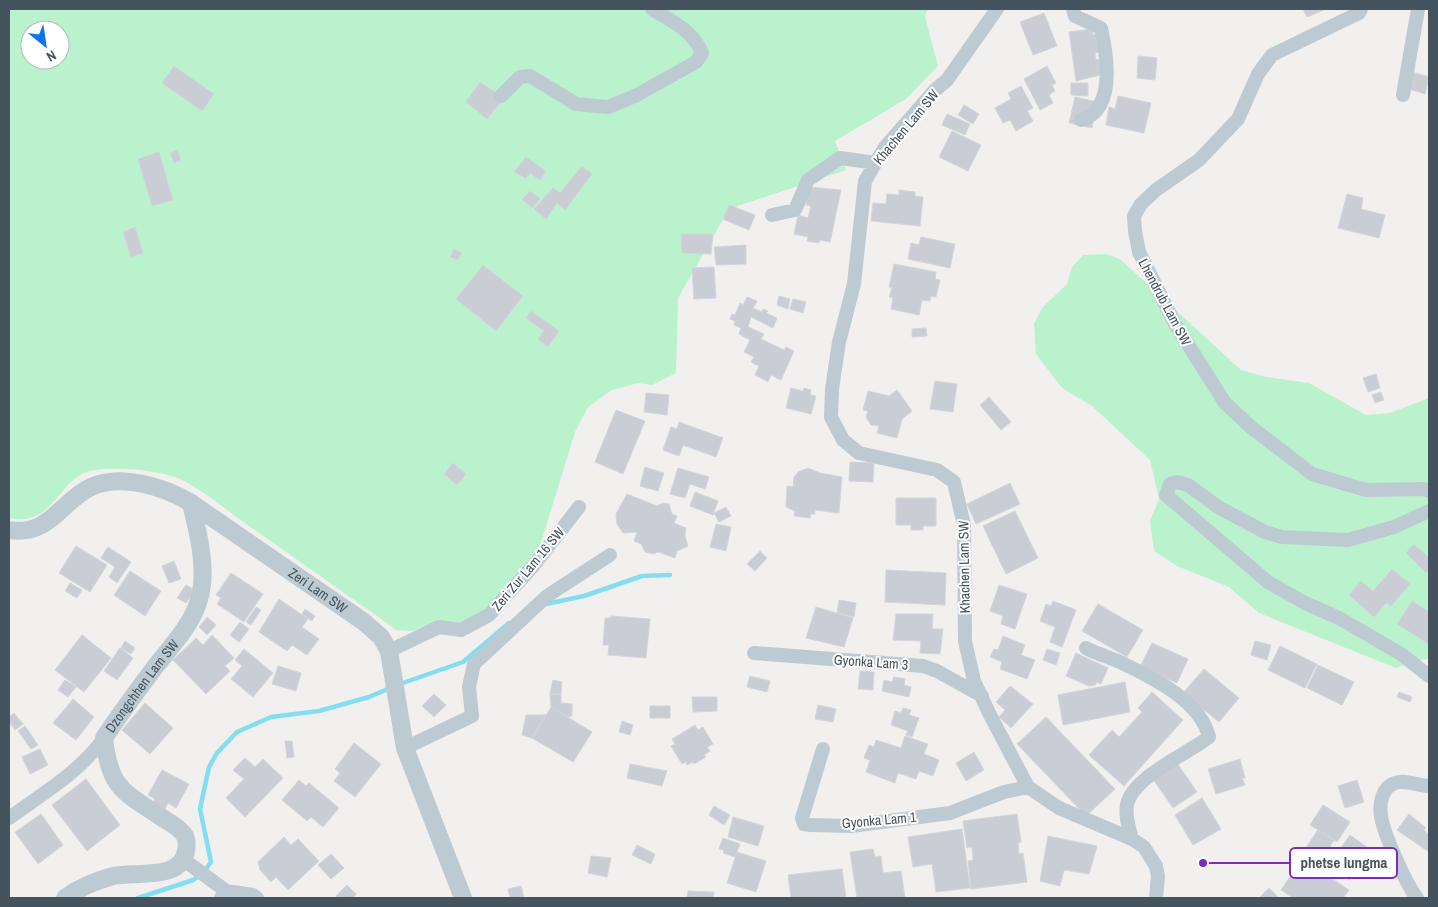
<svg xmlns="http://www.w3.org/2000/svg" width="1438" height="907" font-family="'Archivo Narrow',sans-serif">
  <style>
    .green { fill: #baf2ce; fill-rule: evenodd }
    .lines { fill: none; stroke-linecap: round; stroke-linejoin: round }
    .stream { stroke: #84def2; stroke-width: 4.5 }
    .building { fill: #caced4; stroke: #d2d5db }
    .minor { stroke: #becad2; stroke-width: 14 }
    .tertiary { stroke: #becad2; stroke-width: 18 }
    .labels { text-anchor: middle; stroke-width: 4; stroke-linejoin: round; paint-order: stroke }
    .street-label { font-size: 14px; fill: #45535e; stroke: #fff }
    .leader { fill: none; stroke: #7b2cbf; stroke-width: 2 }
    .callout-dot { fill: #7b2cbf; stroke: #fff; stroke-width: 2 }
    .callout { fill: #fff; stroke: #7b2cbf; stroke-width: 2 }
    .callout-label { font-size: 15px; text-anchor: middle; font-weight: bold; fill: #45535e }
  </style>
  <rect width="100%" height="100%" fill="#f2efef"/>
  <path class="green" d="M9,9H928L925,16L938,66L906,99L835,141L846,170L729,209L678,298L676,373L652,385L638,383L612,390L588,407L575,432L540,546L524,571L495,604L471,621L442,631L422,628L412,631L396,630L380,618C335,587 291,555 246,524C225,509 203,490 180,479C159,470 112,466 90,471C58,478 54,528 9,518ZM30,30H60V60H30Z
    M1106,254L1120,259L1241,370L1266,377L1309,383L1366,415L1390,413L1429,398V658L1396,668L1259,613L1229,587L1177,566L1154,551L1150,521L1159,499L1150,460L1092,406L1062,388L1036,354L1034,323L1043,307L1067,284L1072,267L1083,255Z"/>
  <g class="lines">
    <path class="stream" d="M546,604L584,596L642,576L670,575
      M400,684L463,662L509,623
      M138,898L193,880L202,874L211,862L200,809L209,767L217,753L237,732L271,717L319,711L369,697L390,688"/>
  </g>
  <path class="building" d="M1303,9H1326L1307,17Z
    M1044,13L1057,46L1033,55L1020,22Z
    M1093,29V35L1100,34L1102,52L1095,53L1096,60L1103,59L1104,74L1076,81L1069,32Z
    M1138,56L1157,58L1155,80L1137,78Z
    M174,66L214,94L202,111L162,83Z
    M1047,66L1056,83L1052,85L1055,91L1049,95L1053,103L1040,110L1024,79Z
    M1412,72L1429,77L1425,94L1406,88Z
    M480,82L504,98L487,119L466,102Z
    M1071,83H1088V96L1071,95Z
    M1021,86L1033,108L1027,111L1033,121L1016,131L1010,120L1003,123L995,108L1011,99L1008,93Z
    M1118,96L1151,103L1144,133L1106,125L1109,107L1115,109Z
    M1075,97L1097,102L1092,128L1069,123Z
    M964,105L979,114L973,124L958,115Z
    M947,114L970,124L965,135L942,125Z
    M952,131L981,145L968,171L939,157Z
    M177,150L181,160L174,163L170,153Z
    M159,152L173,200L152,206L138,159Z
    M526,157L546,171L540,180L530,173L526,178L514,172Z
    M582,166L592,174L565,210L557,203L546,219L534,209L553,188L560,193Z
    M809,187L841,190L830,242L820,240L819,243L807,241L808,237L794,234L798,215L808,218L811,206L806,205Z
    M899,190L915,192V196L923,197L920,226L871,221L873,203L886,204L887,194L899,195Z
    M530,191L540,199L532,208L522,199Z
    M1347,194L1363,198L1361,209L1385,215L1379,238L1338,228Z
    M729,205L755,215L749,230L723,219Z
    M135,227L143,253L131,257L123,232Z
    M681,234H713L711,254L682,253Z
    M921,237L955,244L950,268L908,259L911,243L919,245Z
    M746,245V264L716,265L714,247Z
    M454,249L462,253L458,260L450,257Z
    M894,264L936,272L935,279L940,280L936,297L931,296L930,301L922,300L919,315L891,309L893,298L889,297L892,288L889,287Z
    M483,265L523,296L496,331L456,299Z
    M714,267L716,298L694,299L692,268Z
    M779,296L790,299L788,309L777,305Z
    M747,297L757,301L753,308L762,312L763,309L768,311L766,313L777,318L773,328L751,317L748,327L764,334L761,339L784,350L786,347L794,351L781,380L771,375L768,382L755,375L759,366L751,362L754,357L744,352L750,340L739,334L741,328L734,325L735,321L730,319L732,314L735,315L740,303L743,305Z
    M793,299L806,302L803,313L790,309Z
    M531,311L559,331L548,347L538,339L544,331L526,318Z
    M926,328L927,336L912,337V329Z
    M1376,374L1380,388L1368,392L1363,378Z
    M935,381L957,384L953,412L930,409Z
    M791,388L803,391L804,388L811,390L810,395L816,396L811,414L786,408Z
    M897,390L912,411L902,419L897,438L877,433L879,426L871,425L866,417L868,411L863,410L868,391L889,396Z
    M1381,392L1384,400L1375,403L1372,395Z
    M646,393L669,395L667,415L644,412Z
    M989,397L1011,422L1001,430L980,405Z
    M616,410L645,421L623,474L595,462Z
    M679,422L723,438L716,457L683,445L679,456L663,450L671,427L677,429Z
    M850,462L874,463L873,482L849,481Z
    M453,463L466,474L457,485L444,474Z
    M645,467L664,473L658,491L640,486Z
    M678,468L709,477L705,489L690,484L685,498L670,494Z
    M808,468L820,473L842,477L839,513L815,510V514H811L810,518L794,516L795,511L786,507L787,486L793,487L794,477L798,472Z
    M1010,483L1020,504L976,524L967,504Z
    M695,492L718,501L713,515L690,506Z
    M627,494L657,506L663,503L669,504L672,514L677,516L674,523L686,528L685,536L688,546L677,551L675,558L658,552L653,554L645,552L641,544L634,541L637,532L623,533L617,524L616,514Z
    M896,498H936V526H923V530H911V525H896Z
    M726,507L731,516L719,522L714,513Z
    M1015,511L1038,558L1006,574L983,526Z
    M716,524L731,527L726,551L710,547Z
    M1414,544L1429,558V570L1426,573L1406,553Z
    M76,546L107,565L90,592L59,573Z
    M108,547L131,562L117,583L109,577L115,567L101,558Z
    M760,551L767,558L755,571L747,564Z
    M174,561L181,579L169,583L162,566Z
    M1392,569L1410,584L1391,606L1386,603L1374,617L1349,595L1361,581L1373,591Z
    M886,570L946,573L945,605L885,602Z
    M130,571L161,591L145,616L114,595Z
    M231,573L263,594L244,622L217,604L221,598L216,595Z
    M70,583L82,590L77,598L65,591Z
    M186,585L195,590L186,603L177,598Z
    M999,585L1027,594L1015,629L1001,624L1003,616L990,611Z
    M279,599L308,619L302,627L319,639L307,655L292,645L287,651L259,632Z
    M839,600L856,603L854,617L837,613Z
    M1053,601L1076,610L1062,647L1050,642L1055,627L1040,621L1046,604L1051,606Z
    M1412,601L1429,612V644L1397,624Z
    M1098,604L1143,630L1127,657L1082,631Z
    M256,607L261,610L251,625L246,622Z
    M816,607L853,618L844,647L806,638Z
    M305,609L315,616L312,621L302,614Z
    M896,614H933L932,629H943L940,654L920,653L921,641L893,640Z
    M611,616L650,619L646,658L608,655L609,645H603L605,618H611Z
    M207,617L216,625L207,635L199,627Z
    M240,622L249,629L239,642L230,635Z
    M82,635L111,658L84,692L55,670Z
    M212,635L234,658L225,666L230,671L206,694L173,660L196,638L203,645Z
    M1003,636L1025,645L1021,655L1035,660L1027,679L1000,669L1002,662L990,657L994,649L998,650Z
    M125,641L135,648L131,654L121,648Z
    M1255,641L1271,645L1267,660L1251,655Z
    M1152,643L1188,659L1177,683L1140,667Z
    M1280,646L1317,664L1305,688L1268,670Z
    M120,648L133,658L117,680L104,671Z
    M244,649L273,673L253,697L231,679L242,666L235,660Z
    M1047,649L1060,653L1056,665L1043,660Z
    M1076,653L1108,668L1101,684L1097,682L1095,685L1089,686L1066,676Z
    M1318,665L1354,682L1342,705L1307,688Z
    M278,666L301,673L296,691L272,684Z
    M1204,669L1239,698L1219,722L1183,693Z
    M860,671L874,672L873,690L858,689Z
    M750,676L770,681L767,692L747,687Z
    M894,677L905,679L904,685L911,687L909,697L882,691L884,680L892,682Z
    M65,680L76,687L68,697L58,690Z
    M553,680L562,682L561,694H550Z
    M1125,682L1130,712L1063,725L1058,695Z
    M1010,686L1033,704L1011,728L999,717L1005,710L996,702Z
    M1152,692L1183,720L1124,786L1089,755L1112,730L1119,737L1142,712L1138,708Z
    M1399,692L1412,697L1410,702L1397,697Z
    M434,694L446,705L434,717L422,706Z
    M550,694H561V703L572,704V716L567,717L551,707Z
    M692,697H717V711L693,712Z
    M73,699L94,717L76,740L53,723Z
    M145,703L173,728L150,754L122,730Z
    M818,705L836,709L833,722L815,719Z
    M650,706H670V718H650Z
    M551,707L592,732L573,762L532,738Z
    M903,708L911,710L909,715L919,718L912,737L906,735L908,731L891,725L895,711L901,713Z
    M14,713L23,724L15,730L9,722V717Z
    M526,715H546L532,738L522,735Z
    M1046,717L1115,789L1086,816L1017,744Z
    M622,721L633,725L630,735L619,732Z
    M695,725L698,730L703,727L713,744L707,747L710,751L704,755L706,757L694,764L693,762L687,765L686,762L682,764L671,746L675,744L672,739Z
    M25,726L38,745L31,749L18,731Z
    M905,736L928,744L924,754L939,760L933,776L919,771L916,779L898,773L895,783L866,772L870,760L864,758L869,745L874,747L876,740L901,748Z
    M285,741H292L294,757L287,758Z
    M354,743L381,764L355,797L334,781L340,773L335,769Z
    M40,749L48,765L30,774L22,757Z
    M974,752L984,770L966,781L956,763Z
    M245,758L255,767L263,759L283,778L245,817L226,798L244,779L233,770Z
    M1240,759L1245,778H1242L1245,785L1216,794L1208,769Z
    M1177,763L1197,792L1173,808L1153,779Z
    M630,764L667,771L662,786L627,778Z
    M162,770L189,784L176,808L168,803L165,809L153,803L155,799L148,795Z
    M86,779L120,825L87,851L52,805Z
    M299,780L306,786L309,783L339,808L323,827L311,817L307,821L282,800Z
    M1357,780L1364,802L1345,808L1338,786Z
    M1202,798L1221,829L1193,845L1175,815Z
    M1323,805L1350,822L1337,842L1310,825Z
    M714,806L730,815L724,825L709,815Z
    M41,814L63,845L38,864L15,832Z
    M1017,814L1021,842L1018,843L1019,854L1023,853L1027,882L971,889L968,861L973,860L972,847L967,848L963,821Z
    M1409,814L1426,828L1424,830L1429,835V852L1397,830Z
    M733,817L764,826L758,846L728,837Z
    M962,829L970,888L936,892L932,864L913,867L908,837Z
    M1318,830L1334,840L1330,846L1333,848L1322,864L1303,852Z
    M1350,835L1371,850L1349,880L1328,866Z
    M1048,836L1097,846L1089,874L1064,870L1060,886L1040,881Z
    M284,837L291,845L298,839L319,861L288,890L276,877L271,882L260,870L258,862Z
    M723,838L740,844L735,857L723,853L724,850L719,849Z
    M637,845L655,854L651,864L632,855Z
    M873,849L875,857L881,856L883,873L901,871L905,898H857L850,852Z
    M737,852L766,861L756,892L727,883Z
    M331,854L344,868L331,879L318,865Z
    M591,856L611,858L607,877L588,873Z
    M1302,859L1349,890L1343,898H1293L1281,890Z
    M842,869L846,898H791L788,875Z
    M347,885L356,894L354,898H338L336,896Z
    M521,886L524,898H510L508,889Z
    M1269,888L1279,898H1259Z
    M688,891L714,892L713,898H687Z"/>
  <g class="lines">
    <path class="minor" d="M997,9L947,80L935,90L885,147L865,181L854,284L839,342L832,389L831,417L843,440L859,453L937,470L954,482L964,525L965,641L974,681L989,713L1028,787L1059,808L1132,839L1144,847L1156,866L1158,876L1156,898
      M1073,9L1075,16L1101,28C1107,55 1116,110 1081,120
      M1361,9L1359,13L1272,55L1258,74L1238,119L1199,160L1156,190L1141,204L1134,216L1135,231L1139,252L1175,324L1225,403L1252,428L1312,474L1366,490L1424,489L1429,491
      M1403,95L1418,9
      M501,96L520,77L530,76L576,104L608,107L635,96L696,62L702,53C693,31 672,21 652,9
      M772,215L795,210L808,180L840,158L869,162L873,166
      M1429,511L1394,527L1348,540L1282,537L1265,532L1218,507L1188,485L1177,482L1170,484L1166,495L1268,582L1305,603L1339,618L1401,654L1429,676
      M1086,648C1099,655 1113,658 1126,665C1155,679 1201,702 1209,737C1189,753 1132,777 1127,805C1125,817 1129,828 1132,839
      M389,651L439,627L461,630L489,615L534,565L579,507
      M754,653L923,666L937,671L982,696
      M405,748L472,716L469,687L474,664L547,596L610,555
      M823,749L802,818L804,824L810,825L851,826L950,813L1004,792L1028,787
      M9,818C42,794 80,772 104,738
      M184,860L226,891
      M221,898L226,891L253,895L257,898
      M1417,898C1406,884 1384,835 1381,816C1379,804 1382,787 1395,783C1406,779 1418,786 1429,786"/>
    <g class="tertiary">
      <path id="s1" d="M9,530C49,537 61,501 91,487C121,473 165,487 191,503L364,622L381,637L389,651L405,748L463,898"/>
      <path id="s2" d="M65,898C80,887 95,881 113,876C136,871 181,881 186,851C187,845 187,840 185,836C181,829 171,823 164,819C123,791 110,790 104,738C120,714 138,690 155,667C175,641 198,620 202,585C205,558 197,529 191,503"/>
    </g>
  </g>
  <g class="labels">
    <g class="street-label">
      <text transform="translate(906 127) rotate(-50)" y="5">Khachen Lam SW</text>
      <text transform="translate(1165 302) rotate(62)" y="5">Lhendrub Lam SW</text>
      <text transform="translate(964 567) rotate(-91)" y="5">Khachen Lam SW</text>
      <text transform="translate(528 569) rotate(-50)" y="5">Zeri Zur Lam 16 SW</text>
      <text dy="5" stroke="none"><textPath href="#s1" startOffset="355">Zeri Lam SW</textPath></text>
      <text transform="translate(871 662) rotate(4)" y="5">Gyonka Lam 3</text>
      <text dy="5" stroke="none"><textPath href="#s2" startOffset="350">Dzongchhen Lam SW</textPath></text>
      <text transform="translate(879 820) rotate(-5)" y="5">Gyonka Lam 1</text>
    </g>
  </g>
  <path class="leader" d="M1203 863L1290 863"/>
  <circle class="callout-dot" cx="1203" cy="863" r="5"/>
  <rect class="callout" x="1290" y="848" width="107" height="30" rx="5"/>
  <g class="callout-label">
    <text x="1344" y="868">phetse lungma</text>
  </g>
  <rect width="1438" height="907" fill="none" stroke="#45535e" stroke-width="20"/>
  <g transform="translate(45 45) rotate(150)"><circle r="24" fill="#ffffff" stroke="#b5babf"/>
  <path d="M0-4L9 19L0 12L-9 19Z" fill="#0c74ee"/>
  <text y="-8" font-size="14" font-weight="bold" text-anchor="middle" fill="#45535e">N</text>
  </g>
</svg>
